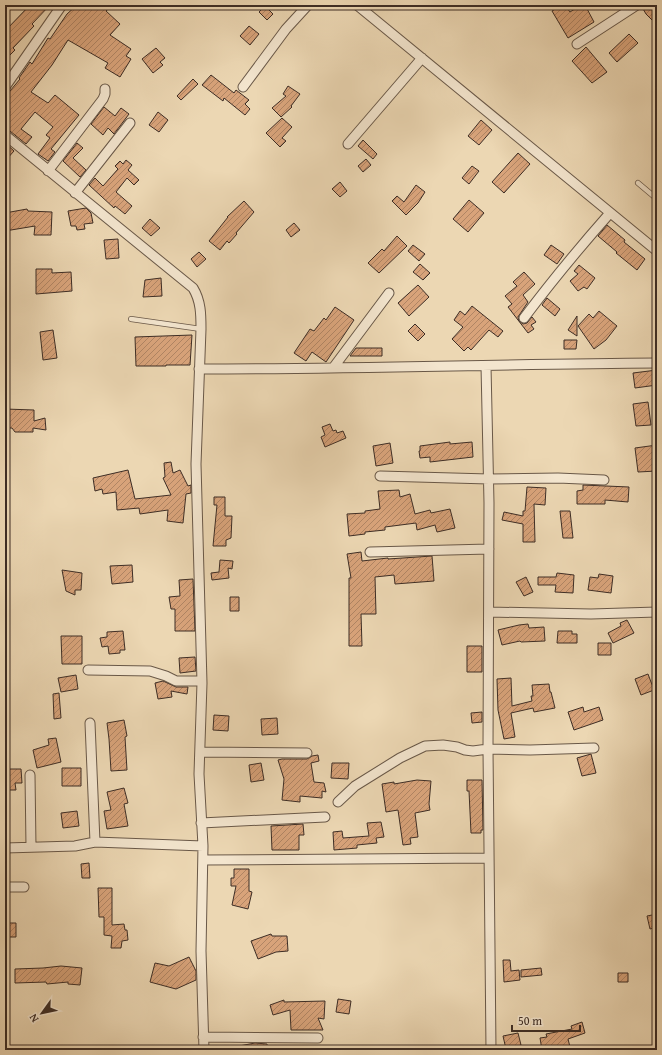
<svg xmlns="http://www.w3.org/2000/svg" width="662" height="1055" font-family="'Gentium Book Plus',serif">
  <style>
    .building { fill: url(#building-hatch); stroke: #3d2d25 }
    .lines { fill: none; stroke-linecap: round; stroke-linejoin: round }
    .lane-casing { stroke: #695848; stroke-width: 6 }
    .street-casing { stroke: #695848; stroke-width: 11 }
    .lane { stroke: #f3e5ce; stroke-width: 4.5 }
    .street { stroke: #f3e5ce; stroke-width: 9 }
  </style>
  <defs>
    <pattern id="building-hatch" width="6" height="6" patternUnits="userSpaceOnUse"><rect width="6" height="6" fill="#d8a37a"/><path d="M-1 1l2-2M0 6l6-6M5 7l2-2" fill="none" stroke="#b08564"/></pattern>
  </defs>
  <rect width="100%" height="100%" fill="#ecd7b3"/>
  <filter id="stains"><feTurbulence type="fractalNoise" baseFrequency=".005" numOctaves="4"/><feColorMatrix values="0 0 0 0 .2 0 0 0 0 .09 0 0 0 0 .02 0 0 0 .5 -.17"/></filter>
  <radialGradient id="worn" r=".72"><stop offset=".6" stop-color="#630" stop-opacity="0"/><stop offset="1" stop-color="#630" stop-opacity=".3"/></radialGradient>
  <path class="building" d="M30,5H50L32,24L34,26L13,48L15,50L5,60V31Z
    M77,5H113L106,11L120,24L110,35L131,49L126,56L131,59L120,77L105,68L108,63L68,40L52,65L31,92L48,103L55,95L79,115L51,149L55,152L48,161L38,154L50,138L46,135L53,127L35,112L21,129L32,137L26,144L5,127V119L10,112L5,105V93L10,91L20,79L19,78L30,62L32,64L48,38L50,39L67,14Z
    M562,5H565L570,12L581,5H585L594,22L568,38L552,11Z
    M643,5H651L657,15V25L646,14L642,7Z
    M265,6L273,14L267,20L259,12Z
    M249,26L259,34L250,45L240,36Z
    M629,34L638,43L617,62L609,53Z
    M586,47L607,72L592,83L572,61Z
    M156,48L165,58L160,62L163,65L153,73L142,59Z
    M211,75L234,93L236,90L249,100L245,104L250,109L245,115L224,98L223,101L202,85Z
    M193,79L198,84L181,100L177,96Z
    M288,86L300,94L291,106L292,107L281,117L272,108L286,96L283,94Z
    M104,107L115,116L121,108L129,114L114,134L108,128L103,135L91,124Z
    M158,112L168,120L159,132L149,125Z
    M282,118L292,127L282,138L286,141L280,147L266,133Z
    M481,120L492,130L479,145L468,136Z
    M363,140L377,154L373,159L358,146Z
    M5,143L14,151L5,161Z
    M77,143L83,148L73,158L86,170L80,177L63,161Z
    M518,153L530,164L504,193L492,182Z
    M366,159L371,165L363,172L358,166Z
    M126,160L132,165L128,170L139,180L134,185L127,178L116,192L132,206L125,214L115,206L114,208L89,185L95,178L103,186L118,169L115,166L120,161L123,164Z
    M472,166L479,171L469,184L462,178Z
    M340,182L347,191L340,197L332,189Z
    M416,185L425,192L418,203L406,215L392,201L397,196L404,202Z
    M469,200L484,213L468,232L453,219Z
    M244,201L254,212L236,233L237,234L229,243L227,241L220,250L209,241L228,217H227Z
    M86,208L91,213L93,223L84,224L85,229L77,230L76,226H71L68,211Z
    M27,209L28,211L52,212L51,235H34L35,226L5,231V213Z
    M150,219L160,228L151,236L142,228Z
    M294,223L300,230L291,237L286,230Z
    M607,225L625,240L624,242L645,259L637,270L616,253L617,252L598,236Z
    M397,236L407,246L379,273L368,263L382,249L384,251Z
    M118,239L119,258L106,259L104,240Z
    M413,245L425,254L419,261L408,251Z
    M551,245L564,254L557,264L544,255Z
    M199,252L206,259L197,267L191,259Z
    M420,264L430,273L423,280L413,272Z
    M579,265L595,278L587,289L584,287L578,291L570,281L578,274L574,271Z
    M36,269H52V273L71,272L72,291L36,294Z
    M524,272L535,284L523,295L528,302L518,317L519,321L523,324L527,323L532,317L536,322L531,325L534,329L528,333L508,307L512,304L505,296L517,286L513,282Z
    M161,278L162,296L143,297L145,280Z
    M418,285L429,297L409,316L398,303Z
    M547,298L560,309L555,316L542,305Z
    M472,306L503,331L498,337L489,330L471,350L468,347L464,351L452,339L463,327L454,320L460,311L465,315Z
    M335,307L354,320L326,362L312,352L306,361L294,353L310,329L314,331L324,318L326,320Z
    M599,311L617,326L606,340L594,349L578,326L589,314L593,318Z
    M577,316V336L568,330Z
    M415,324L425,334L418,341L408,331Z
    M53,330L57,358L43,360L40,332Z
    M192,335L190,365H166V366H136L135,337Z
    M564,340H577L576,349H564Z
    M356,348H382V356H350Z
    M657,370V385L635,388L633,373Z
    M648,402L651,425L636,426L633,404Z
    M5,409L34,410V421L45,418L46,430L33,428V432H15L12,428H5Z
    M330,424L333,431L336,430L337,433L343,431L346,438L325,447L321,437L325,435L322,427Z
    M450,442V444L472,442L473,457L430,462V457L420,458L419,451H420V446Z
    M390,443L393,463L376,466L373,446Z
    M657,445V471L638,472L635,448Z
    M171,462L173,473L180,470L188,486L191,485V493L186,494L183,523L167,521L168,510L140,514L139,508L117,510L116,492L103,494L102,489L95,491L93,478L128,470L135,499L171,495L163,478L165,477L164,463Z
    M583,485L629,487L628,502L605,500V504H577V491L583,490Z
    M527,487L546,488L545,505L534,504L535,542H523V524L502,520L504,512L523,516V511H525Z
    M399,490L400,497L410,494L415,514L430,510L431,513L450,509L455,528L437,532L435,525L417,530L416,523L385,527V530L365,532V534L349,536L347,514L365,513V511L380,509L378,491Z
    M214,497H225V516H232L231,538L226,540V546H213L217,505H214Z
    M560,511H570L573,538H563Z
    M361,552L362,561L388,558V559L432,556L434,581L395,584L394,575L375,577L376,614H361L362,646H349V578H351L347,554Z
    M220,560L233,561L232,569L228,568L229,578L212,580L211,573L219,572Z
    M132,565L133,582L112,584L110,566Z
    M62,570L82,573L81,590H75V595L66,591Z
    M557,573L574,575L573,593L555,592L556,585H538V577H556Z
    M599,574L613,576L611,593L588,590L590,577L598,578Z
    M526,577L533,592L524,596L516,582Z
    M193,579L195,631H175V609H171L169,597L180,596L179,580Z
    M230,597H239V611H230Z
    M627,620L634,633L613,643L608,633L621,626L620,623Z
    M528,624L529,628L544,627L545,641L521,642L520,641L502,645L498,630L519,625Z
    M123,631L125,650H120V653L109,654L108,646L102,647L100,638L107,637V632Z
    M558,631H572V634H577V643H557Z
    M61,636H82V664H62Z
    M598,643H611V655H598Z
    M467,646H482V672H467Z
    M195,657L196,671L180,673L179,658Z
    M648,674L654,690L641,695L635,679Z
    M76,675L78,689L61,692L58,678Z
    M511,678L512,706L532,701L531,696H533L532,685L549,684L550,692H551L555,708L534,712L533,708L511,713L515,737L504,739L498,710L497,679Z
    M163,681L176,687H188L187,694L171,691L172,697L158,699L155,683Z
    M59,693L61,718L54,719L53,694Z
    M583,707L584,712L599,707L603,720L574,730L568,712Z
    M482,712V722L472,723L471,713Z
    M214,715L229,716L228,731L213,730Z
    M277,718L278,734L262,735L261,719Z
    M124,720L127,736L125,737L127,770L111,771L109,739L107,723Z
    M56,738L61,762L37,768L33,750L49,745L48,739Z
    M591,754L596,773L582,776L577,758Z
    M318,755L319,761L311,763L314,782L324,783L326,792L322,791V798L300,796V802L282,800L284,779L278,760L282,759H307L312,756Z
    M261,763L264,780L251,782L249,765Z
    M332,763H349L348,779L331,778Z
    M62,768H81V786H62Z
    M5,769H21L22,783H15L16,790H5Z
    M417,780L431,781L429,804L430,810L415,813L418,837L410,838L411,844L403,845L398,810L386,812L382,784L394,782V784Z
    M467,780H482L483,830H481V833H471L469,791H467Z
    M124,788L128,803L124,804L128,826L107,829L104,811L111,810L107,792Z
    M77,811L79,826L63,828L61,813Z
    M381,822L384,837L376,838L377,843L357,845V848L334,850L333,832L342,831L343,838L369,836L367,823Z
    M303,824L304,835H299V850H272L271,826Z
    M89,863L90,878H82L81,864Z
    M234,869H249V891L252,892L248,909L232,905L236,886H231V878H234Z
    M98,888H112V925L124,924L125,930H127L128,940L122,941L121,948H111L112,936L104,935V917H99Z
    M657,914V927L650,929L647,916Z
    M5,923H16V937H5Z
    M271,934L272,936H287L288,951L276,952L258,959L251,941Z
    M189,957L196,971V980L176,989L150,982L155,963L169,966Z
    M503,960H510L511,971L519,970L520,980L504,982Z
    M61,966L82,968L80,985L68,984V982L47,984L46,982L15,983V969L43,968Z
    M541,968L542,975L521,977V970Z
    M618,973H628V982H618Z
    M338,999L351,1001L349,1014L336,1012Z
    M284,1000V1002L325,1001L324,1019L318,1018L323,1030H291L290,1010L273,1015L270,1005Z
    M582,1022L585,1033L568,1039L570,1047L555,1050H542L540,1038L547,1037L546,1034L572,1029L571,1026Z
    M518,1033L521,1045L506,1049L503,1036Z
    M255,1043L267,1044L268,1050H240L239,1046Z"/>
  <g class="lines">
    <defs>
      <path id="lane" d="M638,183L657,199
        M131,319L201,329"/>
      <path id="street" d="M357,5L657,251
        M577,44L637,5
        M5,87L62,5
        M243,87L286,29L308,5
        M5,135L193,288C201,301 201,315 201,329L196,464L202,683L199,774L203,846L201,951L204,1050
        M348,144L422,58
        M48,171L103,99L105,94V89
        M75,193L130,123
        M524,318C551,282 580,247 610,213
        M486,366L489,503L488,749L491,1050
        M333,368L389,293
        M199,369C352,369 504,364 657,363
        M380,476L489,479L558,478L604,480
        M370,552L489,549
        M489,612L591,614L657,612
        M88,670L150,671L166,676L176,681H202
        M90,723L95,842
        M200,752L307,753
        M30,775L31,847
        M338,802L355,786L400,758L425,746L443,745L457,747L465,750L473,751L488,749L530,750L594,748
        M201,823L325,817
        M5,848L75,846L95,842L203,846
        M203,860L489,858
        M5,887H24
        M203,1037L318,1038"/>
    </defs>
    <use href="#lane" class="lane-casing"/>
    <use href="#street" class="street-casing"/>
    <use href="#lane" class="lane"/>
    <use href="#street" class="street"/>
  </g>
  <rect width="662" height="1055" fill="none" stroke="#ecd7b3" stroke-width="20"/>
  <rect x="6" y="6" width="650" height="1043" fill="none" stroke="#3d2d25" stroke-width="2"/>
  <rect x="10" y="10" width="642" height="1035" fill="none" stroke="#3d2d25"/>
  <g transform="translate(42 1013) rotate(237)" stroke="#f3e5ce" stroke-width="3" paint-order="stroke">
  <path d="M0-3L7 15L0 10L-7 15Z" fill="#3d2d25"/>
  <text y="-6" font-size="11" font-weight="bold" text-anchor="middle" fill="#3d2d25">N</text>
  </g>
  <path d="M512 1025v6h68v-6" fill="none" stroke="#3d2d25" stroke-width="2"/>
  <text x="518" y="1025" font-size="12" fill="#3d2d25" stroke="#f3e5ce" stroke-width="3" paint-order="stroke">50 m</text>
  <rect width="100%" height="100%" filter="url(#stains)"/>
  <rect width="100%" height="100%" fill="url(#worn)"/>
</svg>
